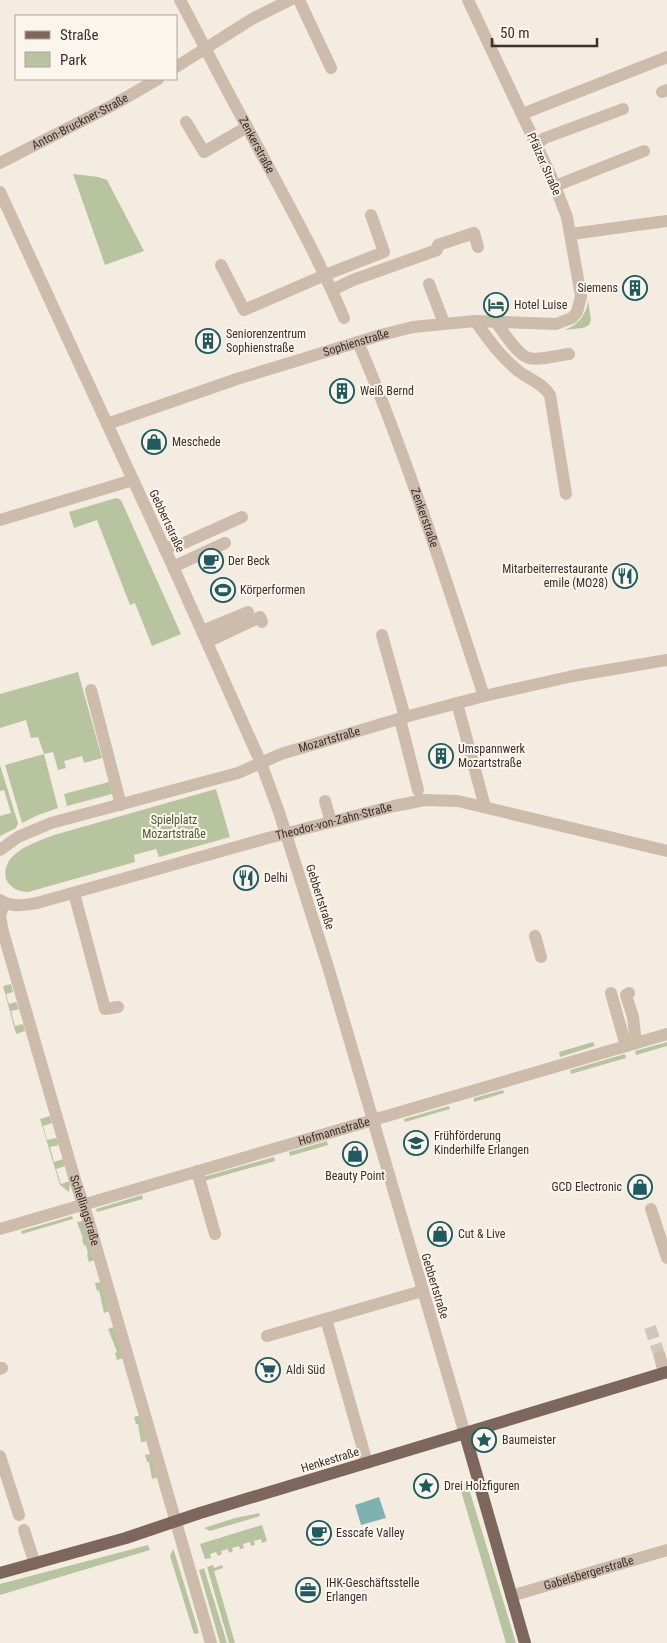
<svg xmlns="http://www.w3.org/2000/svg" width="667" height="1643" font-family="'Roboto Condensed',sans-serif">
  <style>
    .green { fill: #b8c4a0 }
    .water { fill: #7fb0b2 }
    .lines { fill: none; stroke-linecap: round; stroke-linejoin: round }
    .minor-tunnel { stroke: #cfc6bd; stroke-width: 12; stroke-dasharray: 12 6; stroke-linecap: butt }
    .minor { stroke: #cdbbac; stroke-width: 12 }
    .major { stroke: #7d675c; stroke-width: 12 }
    .labels { text-anchor: middle; stroke-width: 4; stroke-linejoin: round; paint-order: stroke }
    .street-label { font-size: 12px; fill: #3b302b; stroke: #fbf5ee }
    .poi-label { font-size: 12px; fill: #3b302b; stroke: #fbf5ee; text-anchor: start }
    .park-label { font-size: 12px; fill: #4a5a2e; stroke: #fbf5ee }
  </style>
  <rect width="100%" height="100%" fill="#f4ebe1"/>
  <path class="green" d="M73,174L98,177L107,180L144,251L105,265Z
    M588,300L591,320L589,325L583,328L565,330C578,325 587,314 588,300Z
    M116,498L121,500L181,634L152,646L135,603L130,605L97,520L74,528L69,512Z
    M78,672L102,758L84,763L82,756L64,761L66,768L58,770L53,752L44,754L58,808L38,815L22,823L5,765L44,754L38,737L31,738L26,720L0,728V694Z
    M0,765L18,823L16,828L0,836V816L11,813L4,790L0,791Z
    M109,782L112,794L67,806L64,794Z
    M216,789L230,837L159,857L156,849L134,855L135,862L28,892C19,892 10,888 6,879C0,852 37,842 54,835Z
    M11,984L13,992L6,994L9,1004L16,1002L19,1009L11,1011L15,1026L23,1024L25,1031L16,1034L3,986Z
    M593,1042L595,1046L560,1057L559,1052Z
    M667,1042V1046L636,1055L635,1051Z
    M625,1054L626,1058L571,1074L570,1070Z
    M503,1090L504,1093L474,1102V1098Z
    M449,1106L450,1109L405,1122L404,1119Z
    M50,1116L52,1123L43,1126L47,1140L56,1138L59,1145L50,1147L54,1162L63,1159L65,1166L56,1169L61,1184L70,1181L69,1192L60,1185L40,1119Z
    M327,1141L328,1145L290,1156L289,1152Z
    M274,1157L275,1161L204,1181L203,1177Z
    M142,1195L143,1199L97,1212L96,1209Z
    M72,1216L73,1219L22,1234L21,1231Z
    M83,1221L94,1260L89,1262L87,1255L88,1254L86,1245L84,1246L82,1239L83,1238L77,1222Z
    M101,1282L109,1311L104,1313L99,1290L97,1291L95,1283Z
    M114,1327L123,1358L117,1360L115,1353L117,1352L108,1329Z
    M140,1415L147,1441L141,1442L138,1424H136L134,1417Z
    M151,1454L158,1477L152,1479L149,1462H147L145,1455Z
    M466,1479L516,1643H506L461,1491Z
    M259,1513L260,1516L210,1531L204,1528L235,1518Z
    M262,1525L267,1541L262,1543L261,1539L254,1541L255,1545L251,1546L250,1542L243,1544L244,1548L240,1549L239,1546L232,1548L233,1551L229,1553L228,1549L221,1551L222,1554L218,1556L216,1552L210,1554L211,1558L205,1559L200,1544Z
    M148,1545L150,1550L0,1595V1584Z
    M173,1549L175,1554L199,1633L194,1634L170,1556Z
    M213,1565L214,1568L222,1565L223,1568L214,1571L235,1643H229L207,1567Z
    M204,1568L227,1643H220L199,1570Z"/>
  <path class="water" d="M379,1497L386,1518L361,1525L355,1505Z"/>
  <g class="lines">
    <path class="minor-tunnel" d="M650,1327L660,1357"/>
    <g class="minor">
      <path id="s1" d="M180,0C202,41 223,84 246,125C280,189 316,252 344,318"/>
      <path d="M299,0L331,68"/>
      <path d="M176,67L252,19L290,0"/>
      <path d="M662,92L667,90"/>
      <path d="M522,114L667,57"/>
      <path d="M186,122L204,152L247,127"/>
      <path d="M536,144L545,138L623,109"/>
      <path id="s2" d="M0,163L113,105L158,79"/>
      <path d="M555,186L644,151"/>
      <path d="M0,192L170,560L261,763L279,812L329,970L465,1434"/>
      <path d="M571,234L667,221"/>
      <path d="M221,265L244,310L325,275L384,252L371,215"/>
      <path d="M429,284L444,323"/>
      <path d="M332,290L353,280L437,250L438,245L474,233L478,247"/>
      <path d="M475,321C487,337 499,355 516,369C527,379 542,382 550,395L566,494"/>
      <path d="M495,321C503,331 517,355 529,358C541,361 557,355 569,354"/>
      <path id="s3" d="M358,342C407,457 445,577 484,696"/>
      <path id="s4" d="M107,424L237,379L381,335L413,327L475,321L556,324L572,318L577,312L581,296L567,217L551,176L468,0"/>
      <path d="M0,520L133,480"/>
      <path d="M164,548L184,543L242,517"/>
      <path d="M173,567L225,543"/>
      <path d="M202,631L248,612"/>
      <path d="M382,635L405,717"/>
      <path d="M207,642L260,617L262,622"/>
      <path d="M91,690L121,805"/>
      <path d="M457,703L485,807"/>
      <path d="M400,719L418,790"/>
      <path d="M325,801L331,822"/>
      <path id="s5" d="M0,850L18,837L51,823L238,773L281,754L405,717L484,696L573,676L667,660"/>
      <path d="M74,893L105,1009L118,1007"/>
      <path id="s6" d="M0,900C12,908 24,905 37,903L268,838L394,806L425,800L458,801L667,851"/>
      <path id="s7" d="M4,903L0,916L3,932L75,1180L88,1219L211,1643"/>
      <path d="M535,936L541,957"/>
      <path d="M611,993L626,1046"/>
      <path d="M629,993L626,995L633,1017L636,1043"/>
      <path d="M197,1171L215,1234"/>
      <path d="M651,1209L667,1258"/>
      <path id="s8" d="M0,1229L667,1034"/>
      <path d="M326,1319L367,1463"/>
      <path d="M267,1336L422,1291"/>
      <path d="M660,1357L664,1373"/>
      <path d="M0,1369L2,1368"/>
      <path d="M0,1456L19,1515"/>
      <path d="M24,1530L35,1564"/>
      <path id="s9" d="M511,1596L667,1550"/>
    </g>
    <path class="major" d="M465,1434L525,1643
      M0,1573L126,1538L200,1513L667,1372"/>
  </g>
  <defs>
    <symbol id="building-ring" viewBox="-11 -11 22 22"><circle r="9.5" fill="#fbf5ee" stroke="#1f5a5e" stroke-width="1.5"/><path d="M-4-6H4V6H1V3H-1V6H-4ZM-2.5-4.3h1.7v1.8h-1.7ZM.8-4.3h1.7v1.8H.8ZM-2.5-1h1.7V.8h-1.7ZM.8-1h1.7V.8H.8Z" fill="#1f5a5e"/></symbol>
    <symbol id="hotel-ring" viewBox="-11 -11 22 22"><circle r="9.5" fill="#fbf5ee" stroke="#1f5a5e" stroke-width="1.5"/><path d="M-6-4.5h1.5V1H6V5H4.5V3h-9V5H-6ZM-4 0a1.8 1.8 0 1 1 3.6 0ZM.5 0V-2.5h3Q6-2.5 6 0Z" fill="#1f5a5e"/></symbol>
    <symbol id="shop-ring" viewBox="-11 -11 22 22"><circle r="9.5" fill="#fbf5ee" stroke="#1f5a5e" stroke-width="1.5"/><path d="M-5-2.5h2.3a2.7 3.5 0 0 1 5.4 0H5L5.5 6h-11ZM-1.5-2.5h3a1.5 2.3 0 0 0-3 0Z" fill="#1f5a5e"/></symbol>
    <symbol id="cafe-ring" viewBox="-11 -11 22 22"><circle r="9.5" fill="#fbf5ee" stroke="#1f5a5e" stroke-width="1.5"/><path d="M-5.5-4.5H6V0H3Q3 3.5 0 3.5H-2.5Q-5.5 3.5-5.5 0ZM3-3.2v2h1.7v-2ZM-6 4.5H4V6H-6Z" fill="#1f5a5e"/></symbol>
    <symbol id="restaurant-ring" viewBox="-11 -11 22 22"><circle r="9.5" fill="#fbf5ee" stroke="#1f5a5e" stroke-width="1.5"/><path d="M-5-6h1v4h1v-4h1v4h1v-4h1v5L-1.5 .5V6h-2V.5L-5-1ZM5-6V6H3V1.5H1.5Q1.5-4 5-6Z" fill="#1f5a5e"/></symbol>
    <symbol id="stadium-ring" viewBox="-11 -11 22 22"><circle r="9.5" fill="#fbf5ee" stroke="#1f5a5e" stroke-width="1.5"/><path d="M0-5a6.5 5 0 1 0 0 10a6.5 5 0 1 0 0-10ZM-3.5-1.8h7v3.6h-7Z" fill="#1f5a5e"/></symbol>
    <symbol id="school-ring" viewBox="-11 -11 22 22"><circle r="9.5" fill="#fbf5ee" stroke="#1f5a5e" stroke-width="1.5"/><path d="M0-5L7-2L0 1L-7-2ZM-4 1L0 2.5L4 1V4Q0 6-4 4Z" fill="#1f5a5e"/></symbol>
    <symbol id="supermarket-ring" viewBox="-11 -11 22 22"><circle r="9.5" fill="#fbf5ee" stroke="#1f5a5e" stroke-width="1.5"/><path d="M-6-5.5h2.5l.6 2H6L4.5 2H-2.5L-4.4-4H-6ZM-1.5 3.2a1.3 1.3 0 1 0 .1 0ZM3 3.2a1.3 1.3 0 1 0 .1 0Z" fill="#1f5a5e"/></symbol>
    <symbol id="sight-ring" viewBox="-11 -11 22 22"><circle r="9.5" fill="#fbf5ee" stroke="#1f5a5e" stroke-width="1.5"/><path d="M0-6L1.8-2.2L6-1.7L2.9 1.2L3.7 5.4L0 3.3L-3.7 5.4L-2.9 1.2L-6-1.7L-1.8-2.2Z" fill="#1f5a5e"/></symbol>
    <symbol id="office-ring" viewBox="-11 -11 22 22"><circle r="9.5" fill="#fbf5ee" stroke="#1f5a5e" stroke-width="1.5"/><path d="M-6-3h4V-5.5h4V-3h4V5H-6ZM-1-4.5V-3h2v-1.5ZM-6 0V1H6V0Z" fill="#1f5a5e"/></symbol>
  </defs>
  <g fill-rule="evenodd">
    <use href="#building-ring" x="621" y="274" width="28" height="28"/>
    <use href="#hotel-ring" x="482" y="291" width="28" height="28"/>
    <use href="#building-ring" x="194" y="327" width="28" height="28"/>
    <use href="#building-ring" x="328" y="377" width="28" height="28"/>
    <use href="#shop-ring" x="140" y="428" width="28" height="28"/>
    <use href="#cafe-ring" x="197" y="547" width="28" height="28"/>
    <use href="#restaurant-ring" x="611" y="562" width="28" height="28"/>
    <use href="#stadium-ring" x="209" y="576" width="28" height="28"/>
    <use href="#building-ring" x="427" y="742" width="28" height="28"/>
    <use href="#restaurant-ring" x="232" y="864" width="28" height="28"/>
    <use href="#school-ring" x="402" y="1129" width="28" height="28"/>
    <use href="#shop-ring" x="341" y="1140" width="28" height="28"/>
    <use href="#shop-ring" x="626" y="1173" width="28" height="28"/>
    <use href="#shop-ring" x="426" y="1220" width="28" height="28"/>
    <use href="#supermarket-ring" x="254" y="1356" width="28" height="28"/>
    <use href="#sight-ring" x="470" y="1426" width="28" height="28"/>
    <use href="#sight-ring" x="412" y="1472" width="28" height="28"/>
    <use href="#cafe-ring" x="305" y="1519" width="28" height="28"/>
    <use href="#office-ring" x="294" y="1576" width="28" height="28"/>
  </g>
  <g class="labels">
    <g class="street-label">
      <text dy="4" stroke="none"><textPath href="#s2" startOffset="90">Anton-Bruckner-Straße</textPath></text>
      <text dy="4" stroke="none"><textPath href="#s1" startOffset="164">Zenkerstraße</textPath></text>
      <text transform="translate(544 164) rotate(66)" y="4">Pfälzer Straße</text>
      <text dy="4" stroke="none"><textPath href="#s4" startOffset="262">Sophienstraße</textPath></text>
      <text dy="4" stroke="none"><textPath href="#s3" startOffset="188">Zenkerstraße</textPath></text>
      <text transform="translate(167 521) rotate(65)" y="4">Gebbertstraße</text>
      <text dy="4" stroke="none"><textPath href="#s5" startOffset="349">Mozartstraße</textPath></text>
      <text dy="4" stroke="none"><textPath href="#s6" startOffset="346">Theodor-von-Zahn-Straße</textPath></text>
      <text transform="translate(320 897) rotate(72)" y="4">Gebbertstraße</text>
      <text dy="4" stroke="none"><textPath href="#s8" startOffset="348">Hofmannstraße</textPath></text>
      <text dy="4" stroke="none"><textPath href="#s7" startOffset="320">Schellingstraße</textPath></text>
      <text transform="translate(435 1286) rotate(73)" y="4">Gebbertstraße</text>
      <text transform="translate(330 1460) rotate(-17)" y="4">Henkestraße</text>
      <text dy="4" stroke="none"><textPath href="#s9" startOffset="81">Gabelsbergerstraße</textPath></text>
    </g>
    <g class="poi-label">
      <text x="618" y="292" text-anchor="end">Siemens</text>
      <text x="514" y="309">Hotel Luise</text>
      <text x="226" y="338">Seniorenzentrum<tspan x="226" dy="14">Sophienstraße</tspan></text>
      <text x="360" y="395">Weiß Bernd</text>
      <text x="172" y="446">Meschede</text>
      <text x="228" y="565">Der Beck</text>
      <text x="608" y="573" text-anchor="end">Mitarbeiterrestaurante<tspan x="608" dy="14">emile (MO28)</tspan></text>
      <text x="240" y="594">Körperformen</text>
      <text x="458" y="753">Umspannwerk<tspan x="458" dy="14">Mozartstraße</tspan></text>
      <text x="264" y="882">Delhi</text>
      <text x="434" y="1140">Frühförderung<tspan x="434" dy="14">Kinderhilfe Erlangen</tspan></text>
      <text x="355" y="1180" text-anchor="middle">Beauty Point</text>
      <text x="622" y="1191" text-anchor="end">GCD Electronic</text>
      <text x="458" y="1238">Cut &amp; Live</text>
      <text x="286" y="1374">Aldi Süd</text>
      <text x="502" y="1444">Baumeister</text>
      <text x="444" y="1490">Drei Holzfiguren</text>
      <text x="336" y="1537">Esscafe Valley</text>
      <text x="326" y="1587">IHK-Geschäftsstelle<tspan x="326" dy="14">Erlangen</tspan></text>
    </g>
    <g class="park-label">
      <text x="174" y="824">Spielplatz<tspan x="174" dy="14">Mozartstraße</tspan></text>
    </g>
  </g>
  <rect x="15" y="15" width="162" height="65" fill="#fbf5ee" stroke="#aea6a0"/>
  <rect x="25" y="31" width="25" height="8" fill="#7d675c" stroke="#aea6a0"/>
  <text x="60" y="40" font-size="15" fill="#3b302b">Straße</text>
  <rect x="25" y="52" width="25" height="15" fill="#b8c4a0" stroke="#aea6a0"/>
  <text x="60" y="65" font-size="15" fill="#3b302b">Park</text>
  <path d="M492 38v8h105v-8" fill="none" stroke="#3b302b" stroke-width="2.5"/>
  <text x="500" y="38" font-size="15" fill="#3b302b" stroke="#fbf5ee" stroke-width="4" paint-order="stroke">50 m</text>
</svg>
